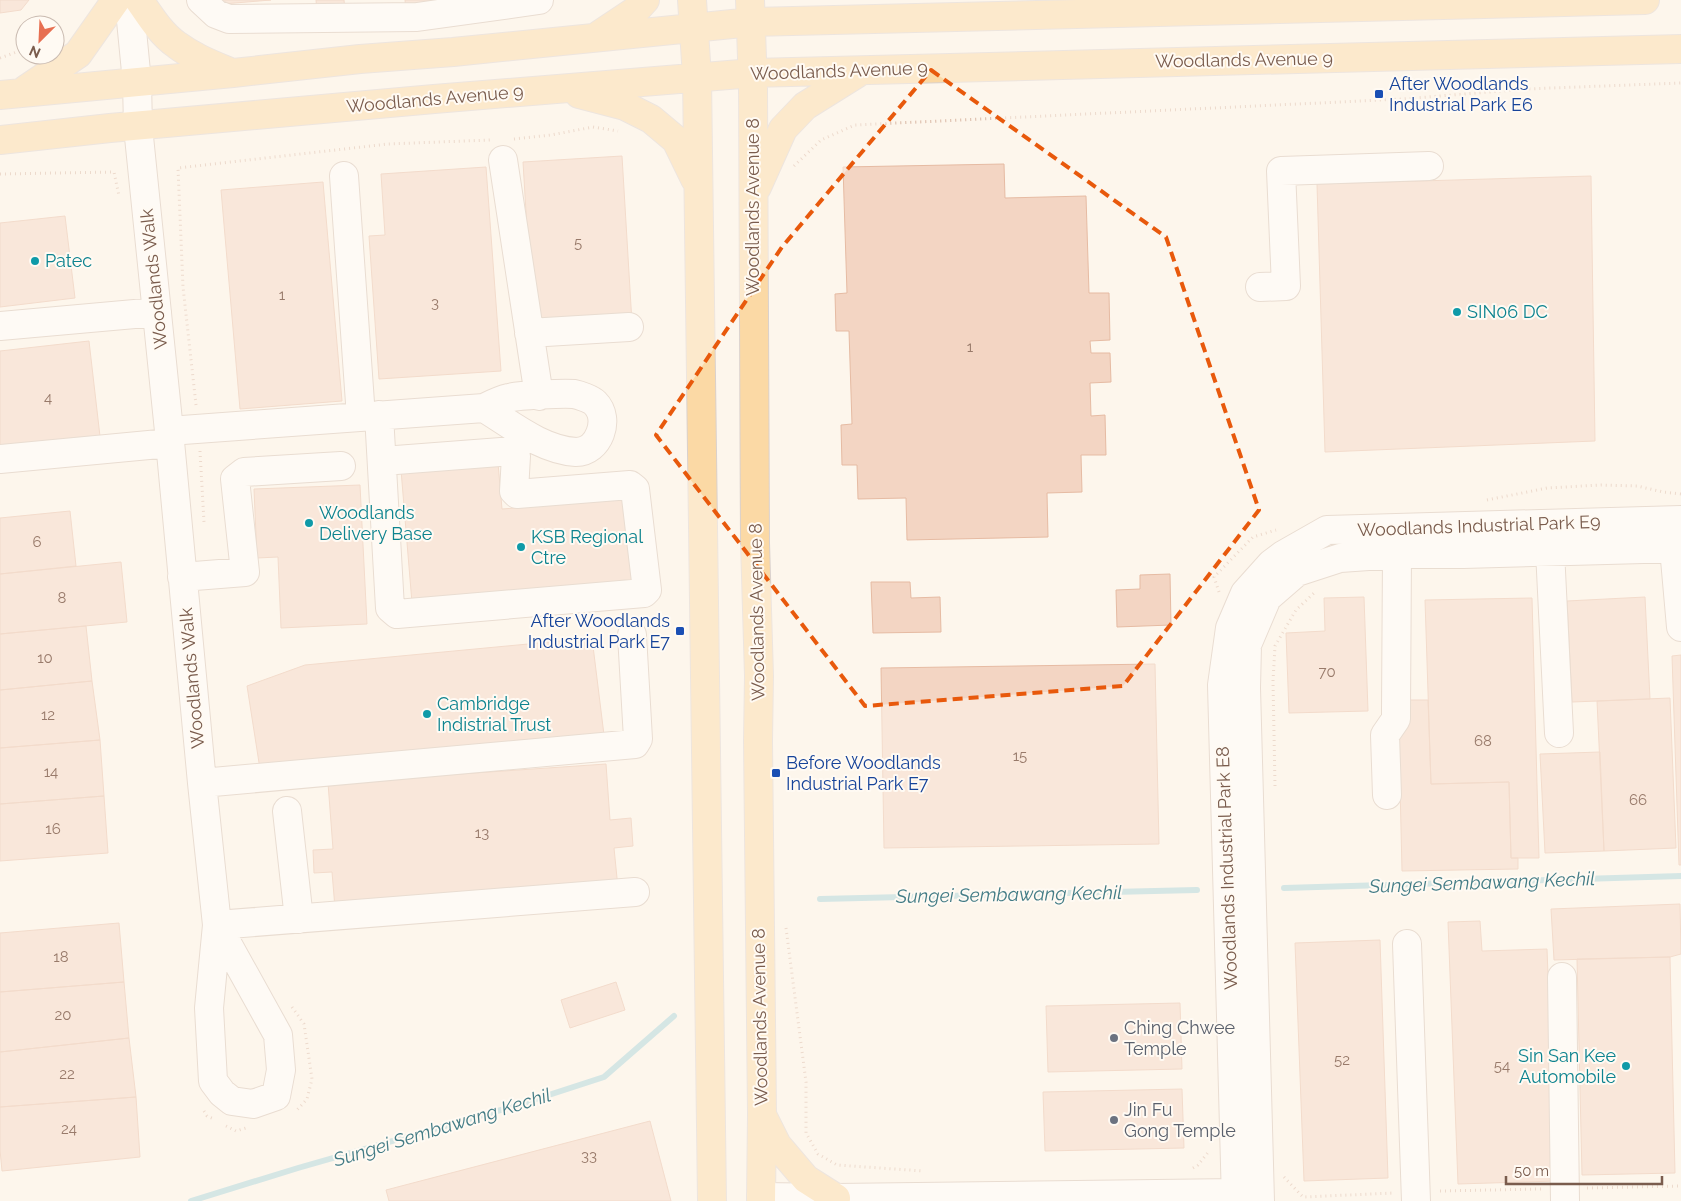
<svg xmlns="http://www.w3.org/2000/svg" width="1681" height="1201" font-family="Raleway,sans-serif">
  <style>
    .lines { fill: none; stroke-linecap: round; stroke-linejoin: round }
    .stream { stroke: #a5d3da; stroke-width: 6 }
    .building { fill: #f3d5c3; stroke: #e6bba3 }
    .minor-casing { stroke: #d1beb0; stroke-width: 30 }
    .major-casing { stroke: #dad1cd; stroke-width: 30 }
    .path { stroke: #d9b8a5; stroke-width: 3; stroke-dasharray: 1 4; stroke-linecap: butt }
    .minor { stroke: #fff; stroke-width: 28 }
    .major { stroke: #fbd9a5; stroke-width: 28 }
    .marked { fill: none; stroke: #e8590c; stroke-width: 4; stroke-dasharray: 10 6; stroke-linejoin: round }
    .transit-dot { fill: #1a4fb4; stroke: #fffaf3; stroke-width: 2 }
    .culture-dot { fill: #0f9aa8; stroke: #fffaf3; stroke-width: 2 }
    .worship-dot { fill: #6b7280; stroke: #fffaf3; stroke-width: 2 }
    .labels { text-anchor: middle; stroke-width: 4; stroke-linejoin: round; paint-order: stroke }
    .number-label { font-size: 15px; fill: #987a6a }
    .street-label { font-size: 18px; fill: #7a5c4d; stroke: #fffaf3 }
    .transit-label { font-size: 18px; fill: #164399; stroke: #fffaf3; text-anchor: start }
    .culture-label { font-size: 18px; fill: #0d838f; stroke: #fffaf3; text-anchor: start }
    .worship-label { font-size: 18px; fill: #5b616d; stroke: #fffaf3; text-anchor: start }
    .water-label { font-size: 19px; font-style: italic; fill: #437c86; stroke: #fffaf3 }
  </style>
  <rect width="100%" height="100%" fill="#fdf6ec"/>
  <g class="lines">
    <path class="stream" d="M1284,888L1681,876
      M820,899L1197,890
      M191,1201L298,1168L518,1105L604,1077L674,1016"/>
  </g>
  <path class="building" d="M0,0H29L21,10L0,13Z
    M222,0H271L223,4Z
    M316,0H344L345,10L317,12Z
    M405,0H431L432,9L406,11Z
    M622,156L632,323L533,329L523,162Z
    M1004,164L1005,198L1086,196L1089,293H1109L1110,340L1090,341L1091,353H1110L1111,382L1090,383L1091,416L1105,415L1106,455H1081L1082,492L1047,493L1048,537L907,540L906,498L858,499L857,465H842L841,425L852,424L849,331H836L835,294L847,293L843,167Z
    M486,167L501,371L379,379L369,236L385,235L381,174Z
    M1591,176L1595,441L1325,452L1317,184Z
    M323,182L342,401L240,409L221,190Z
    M65,216L75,298L0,307V223Z
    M89,341L101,445L0,456V351Z
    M498,463L502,509L630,499L637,585L412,603L401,470Z
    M360,485L367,624L281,628L278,557L257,558L254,489Z
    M70,511L76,566L0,574V518Z
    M121,562L127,622L0,634V574Z
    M1170,574L1171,625L1117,627L1116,590L1140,589V575Z
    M871,582H910L911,598L940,597L941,632L873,633Z
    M1364,597L1368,711L1289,713L1286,633L1325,631L1324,598Z
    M1645,597L1650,699L1572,702L1567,601Z
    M1532,598L1539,858H1511L1509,782L1431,784L1425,600Z
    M86,626L92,681L0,690V634Z
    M592,638L605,743L260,769L247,686L305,665Z
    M1681,655V865H1679L1672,656Z
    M1155,664L1159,844L884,848L881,668Z
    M92,681L100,740L0,748V690Z
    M1670,698L1676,848L1604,851L1597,701Z
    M1398,700H1428L1431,784L1509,782L1511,858H1518V869L1402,871Z
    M100,740L104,796L0,804V748Z
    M1600,752L1604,851L1545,853L1540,754Z
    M606,764L610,820L631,818L633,846L614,848L618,888L335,908L332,872L314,873L313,850L333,849L328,783Z
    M104,796L108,853L0,861V804Z
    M1680,904L1681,954L1670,957L1554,960L1551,909Z
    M1480,921L1482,951L1547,949L1556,1181L1458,1184L1448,922Z
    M119,923L124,982L0,992V933Z
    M1380,940L1388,1178L1304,1181L1295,943Z
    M1670,957L1675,1173L1582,1175L1577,959Z
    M124,982L129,1038L0,1052V992Z
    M616,982L625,1010L570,1028L561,1000Z
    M1180,1003L1182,1069L1048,1072L1046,1006Z
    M129,1038L136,1097L0,1107V1052Z
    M1182,1089L1184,1148L1045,1151L1043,1092Z
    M136,1097L140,1157L2,1171L0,1150V1107Z
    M650,1121L671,1201H389L386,1190Z"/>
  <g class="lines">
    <defs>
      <path id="minor" d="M129,0L137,82L138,127L169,431L202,783L217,925L209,1008L213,1081L222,1093L232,1101L253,1104L276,1096L281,1070L278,1035L217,925
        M201,0L216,14L229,19L417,17L539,0
        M503,160L539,396
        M344,176L361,417
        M1260,287L1286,286L1281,171L1429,166
        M0,326L157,312
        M529,333L629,327
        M379,415L390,608L397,614L644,593L647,590L635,489L630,485L517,494L514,491L516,456L513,451L383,461
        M169,431L484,408C492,404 500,400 509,398C517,395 565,393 574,394C579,395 591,399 595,403C611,419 599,452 576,452C542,450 512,425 484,408
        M0,459L170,443
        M1674,548L1681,627
        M1550,551L1559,733
        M182,577L245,572L235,479L244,472L341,466
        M202,783L635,744L638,739L632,635
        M1387,795L1385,735L1396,719V711L1397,554
        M287,811L299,919
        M217,925L635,892
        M1407,944L1416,1201
        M1562,977L1565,1201
        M761,1197L836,1198L1236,1193L1245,1201
        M1236,1201L1222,685L1230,628L1245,593L1271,564L1283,555L1327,530L1681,520
        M1260,1201L1246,688L1247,645L1267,598L1297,572L1340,558L1397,554H1463L1681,548"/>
      <path id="major" d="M139,0C150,16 161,34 177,45C193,57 211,64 230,72
        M692,0L697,77L712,1201
        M750,0L753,87L755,543L759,676L758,741L762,1114L761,1201
        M599,35L635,11L645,0
        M25,90L78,54L116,0
        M579,94L625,106L651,119L676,140L695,179
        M0,95L233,73L360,59L453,52L752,22L1645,0
        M0,140L110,128L434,99L753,73L1681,49
        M757,187L783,129L805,106L861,71
        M763,1117L777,1145L806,1179L836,1198"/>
    </defs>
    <use href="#minor" class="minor-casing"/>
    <use href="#major" class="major-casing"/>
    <path class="path" d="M0,58L25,49
      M514,139L551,135L593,127L618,131
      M794,166L821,140L855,125L1403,99L1526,89L1681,83
      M0,174L114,172L119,196
      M196,405L183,287L178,168L388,144L490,140
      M200,451L204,522
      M1487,500L1547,488L1601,485L1637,486L1663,492L1681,494
      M1219,592L1214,577L1253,537L1276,530
      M1275,786L1273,681L1275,646L1296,610L1314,593
      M786,928L806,1082V1133L818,1154L837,1165L923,1171
      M292,1007L304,1024L312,1079L307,1099L297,1110
      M204,1111L207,1116L214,1119
      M226,1126L236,1131L246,1128
      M1193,1168L1198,1165L1210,1150
      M1284,1177L1303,1197L1394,1193
      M1587,1188L1681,1186
      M1440,1191L1541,1189"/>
    <use href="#minor" class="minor"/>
    <use href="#major" class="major"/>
  </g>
  <path d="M0 0H1681V1201H0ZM931,70L1166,237L1259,510L1123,686L865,706L656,435L782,247Z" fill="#fdf6ec" fill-opacity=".55" fill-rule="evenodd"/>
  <path class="marked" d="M931,70L1166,237L1259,510L1123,686L865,706L656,435L782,247Z"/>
  <g class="transit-dot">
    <rect x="1374" y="89" width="10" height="10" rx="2.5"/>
    <rect x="675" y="626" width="10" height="10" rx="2.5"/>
    <rect x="771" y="768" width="10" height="10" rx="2.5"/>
  </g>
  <g class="culture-dot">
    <circle cx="35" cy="261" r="5"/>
    <circle cx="1457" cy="312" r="5"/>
    <circle cx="309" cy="523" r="5"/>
    <circle cx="521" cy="547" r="5"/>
    <circle cx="427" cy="714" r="5"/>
    <circle cx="1626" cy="1066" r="5"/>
  </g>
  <g class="worship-dot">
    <circle cx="1114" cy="1038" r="5"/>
    <circle cx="1114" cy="1120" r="5"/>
  </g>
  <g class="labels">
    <g class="number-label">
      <text x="578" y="248">5</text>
      <text x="282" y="300">1</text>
      <text x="435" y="308">3</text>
      <text x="970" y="352">1</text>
      <text x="48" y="403">4</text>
      <text x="37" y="547">6</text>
      <text x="62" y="603">8</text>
      <text x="45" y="663">10</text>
      <text x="1327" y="677">70</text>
      <text x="48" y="720">12</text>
      <text x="1483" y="746">68</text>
      <text x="1020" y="761">15</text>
      <text x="51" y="777">14</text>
      <text x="1638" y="805">66</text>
      <text x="53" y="834">16</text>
      <text x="482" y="838">13</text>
      <text x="61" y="962">18</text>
      <text x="63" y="1020">20</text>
      <text x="1342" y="1065">52</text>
      <text x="1502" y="1071">54</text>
      <text x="67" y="1079">22</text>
      <text x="69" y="1134">24</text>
      <text x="589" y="1161">33</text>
    </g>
    <g class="street-label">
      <text transform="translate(1244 60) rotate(-1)" y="6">Woodlands Avenue 9</text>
      <text transform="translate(839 71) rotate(-2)" y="6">Woodlands Avenue 9</text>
      <text transform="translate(435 99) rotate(-5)" y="6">Woodlands Avenue 9</text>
      <text transform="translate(753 207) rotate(-90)" y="6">Woodlands Avenue 8</text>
      <text transform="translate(154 279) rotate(-96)" y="6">Woodlands Walk</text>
      <text transform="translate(1479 526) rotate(-2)" y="6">Woodlands Industrial Park E9</text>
      <text transform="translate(757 612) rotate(-91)" y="6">Woodlands Avenue 8</text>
      <text transform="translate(192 678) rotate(-95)" y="6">Woodlands Walk</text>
      <text transform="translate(1227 868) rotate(-92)" y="6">Woodlands Industrial Park E8</text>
      <text transform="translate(760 1017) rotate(-91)" y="6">Woodlands Avenue 8</text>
    </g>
    <g class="transit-label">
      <text x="1389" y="90">After Woodlands<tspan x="1389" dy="21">Industrial Park E6</tspan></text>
      <text x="670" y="627" text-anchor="end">After Woodlands<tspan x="670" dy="21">Industrial Park E7</tspan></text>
      <text x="786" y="769">Before Woodlands<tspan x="786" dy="21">Industrial Park E7</tspan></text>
    </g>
    <g class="culture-label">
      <text x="45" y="267">Patec</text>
      <text x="1467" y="318">SIN06 DC</text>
      <text x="319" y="519">Woodlands<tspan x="319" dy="21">Delivery Base</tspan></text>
      <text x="531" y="543">KSB Regional<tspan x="531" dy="21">Ctre</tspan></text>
      <text x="437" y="710">Cambridge<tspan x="437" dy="21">Indistrial Trust</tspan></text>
      <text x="1616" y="1062" text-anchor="end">Sin San Kee<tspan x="1616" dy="21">Automobile</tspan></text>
    </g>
    <g class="worship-label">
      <text x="1124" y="1034">Ching Chwee<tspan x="1124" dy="21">Temple</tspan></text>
      <text x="1124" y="1116">Jin Fu<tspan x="1124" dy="21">Gong Temple</tspan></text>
    </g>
    <g class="water-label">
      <text transform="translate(1482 882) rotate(-2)" y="7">Sungei Sembawang Kechil</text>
      <text transform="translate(1009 894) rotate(-1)" y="7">Sungei Sembawang Kechil</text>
      <text transform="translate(442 1127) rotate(-17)" y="7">Sungei Sembawang Kechil</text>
    </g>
  </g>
  <g transform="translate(40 40) rotate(204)"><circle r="24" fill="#fffaf3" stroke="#cabbb1"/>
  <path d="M0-4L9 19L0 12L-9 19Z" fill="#e76f51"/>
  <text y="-8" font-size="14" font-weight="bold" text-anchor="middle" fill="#7a5c4d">N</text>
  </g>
  <path d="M1506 1176v8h156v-8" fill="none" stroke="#7a5c4d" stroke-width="2.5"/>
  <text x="1514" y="1176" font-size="15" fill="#7a5c4d" stroke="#fffaf3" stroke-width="4" paint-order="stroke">50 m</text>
</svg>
